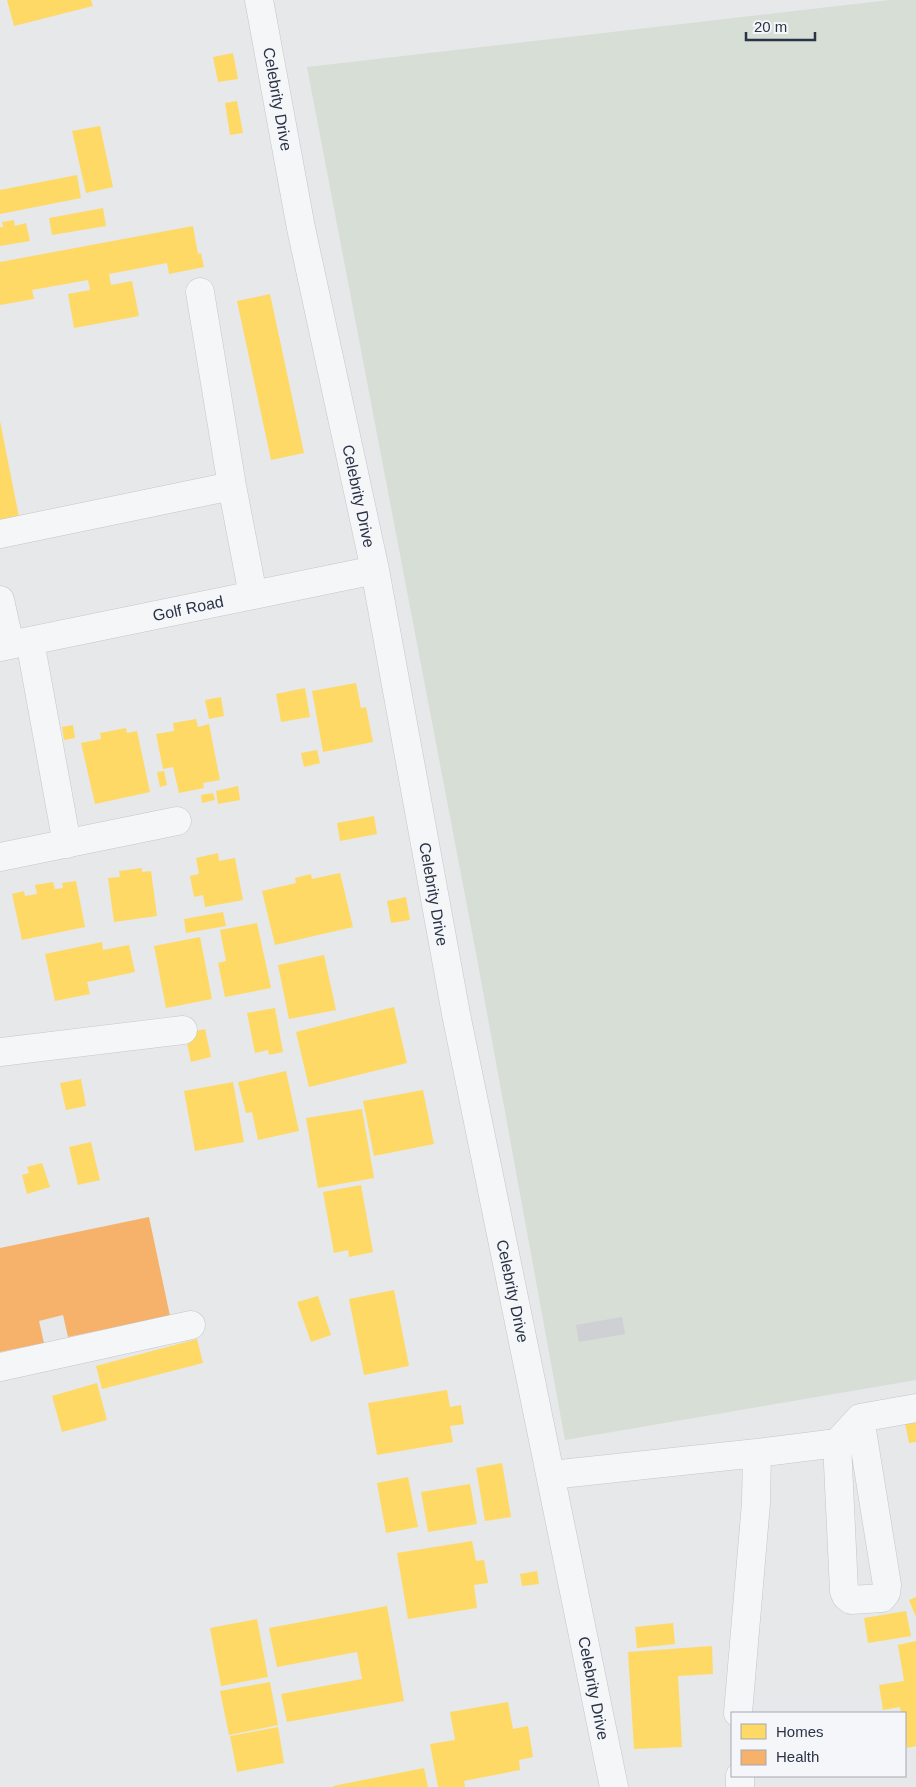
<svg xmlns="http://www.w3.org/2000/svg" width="916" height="1787" font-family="Helvetica,sans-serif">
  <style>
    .green { fill: #d6ded6 }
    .homes { fill: #ffd966 }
    .health { fill: #f6b26b }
    .building { fill: #ced0d3 }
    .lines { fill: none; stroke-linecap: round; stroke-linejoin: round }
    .minor-casing { stroke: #c4c6c8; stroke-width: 29 }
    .minor { stroke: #f5f6f7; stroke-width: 28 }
    .labels { text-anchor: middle; stroke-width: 5; stroke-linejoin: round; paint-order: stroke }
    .street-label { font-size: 16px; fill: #2b3445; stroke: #f4f6f9 }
  </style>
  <rect width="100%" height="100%" fill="#e6e8ea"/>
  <path class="green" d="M890,0H916V1380L565,1440L476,953L307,67Z"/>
  <path class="homes" d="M7,0H91L93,6L14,26Z
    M233,53L238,79L218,82L213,57Z
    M237,101L243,133L230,135L225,103Z
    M100,126L113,187L86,193L72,131Z
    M77,175L81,198L0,214V190Z
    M103,208L106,226L52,235L49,218Z
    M14,220L15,226L26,223L30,241L0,246V227H3L2,222Z
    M193,226L198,254L201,253L204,267L169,274L167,263L109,274L111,285L132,281L139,316L74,328L68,294L90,290L88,280L32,290L34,299L0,305V262Z
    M270,294L304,453L271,460L237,301Z
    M0,421L19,517L0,521Z
    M356,683L361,708L366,707L373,742L323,752L312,691Z
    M305,688L310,717L281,722L276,694Z
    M221,697L224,716L209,719L205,700Z
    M196,719L198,727L209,724L220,780L203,783L204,788L179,793L173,767L163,769L156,734L174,731L173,723Z
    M73,725L75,738L64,740L62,727Z
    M126,728L127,733L137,731L150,792L95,804L81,743L101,739L100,733Z
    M317,750L320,763L304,767L301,753Z
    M164,771L167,785L160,787L157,772Z
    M238,786L240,800L218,804L216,791Z
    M213,793L215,800L202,803L201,795Z
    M374,816L377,834L340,841L337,823Z
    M218,853L219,861L235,858L243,900L205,907L203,895L194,897L190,876L199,874L196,858Z
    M142,868V872L151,871L157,916L114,922L108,878L120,877L119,871Z
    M340,873L353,927L275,945L262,891L296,883L295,878L311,874L312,879Z
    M76,881L85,927L22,940L12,894L24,891L25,896L37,894L35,885L53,882L55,889L63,888L62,883Z
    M406,897L410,920L391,923L387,901Z
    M223,912L226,926L186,933L184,919Z
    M257,923L271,988L225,997L218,963L226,961L220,930Z
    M200,937L212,999L166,1008L154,946Z
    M102,942L103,950L129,945L135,972L87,982L90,994L55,1001L45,954Z
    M324,955L336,1010L289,1019L278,965Z
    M394,1007L407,1063L309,1087L296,1032Z
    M275,1008L283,1052L269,1055L268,1050L255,1053L247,1013Z
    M205,1029L211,1057L191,1062L185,1033Z
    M286,1071L299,1131L258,1140L252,1112L246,1113L238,1082Z
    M81,1079L86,1106L66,1110L60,1083Z
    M233,1082L244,1142L195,1151L184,1091Z
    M423,1090L434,1144L374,1156L363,1101Z
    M362,1109L374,1178L318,1188L306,1118Z
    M91,1142L100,1180L78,1185L69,1147Z
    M42,1163L50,1187L27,1194L22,1175L29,1173L27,1167Z
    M361,1185L373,1252L349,1257L348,1250L334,1253L323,1192Z
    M394,1290L409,1366L364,1375L349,1299Z
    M318,1296L331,1335L311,1342L297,1302Z
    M197,1339L203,1363L102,1389L96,1366Z
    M97,1383L107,1420L62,1432L52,1396Z
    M447,1390L450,1407L461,1405L464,1424L450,1426L453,1442L377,1455L368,1403Z
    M916,1416V1442L909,1443L904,1418Z
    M502,1463L511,1517L485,1521L476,1468Z
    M408,1477L418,1527L386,1533L377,1483Z
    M470,1484L477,1524L428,1532L421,1492Z
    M472,1541L476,1561L484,1560L488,1583L474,1585L477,1608L408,1619L397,1553Z
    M537,1571L539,1584L522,1586L520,1574Z
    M916,1597V1617L909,1600Z
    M387,1606L404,1701L287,1722L281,1694L362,1679L357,1652L277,1667L269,1628Z
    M906,1611L911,1636L868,1643L864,1618Z
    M257,1619L268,1677L221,1686L210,1628Z
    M673,1623L675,1644L637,1648L635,1627Z
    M916,1641V1746L907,1748L905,1734V1713H901L900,1707L883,1710L879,1685L904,1681L898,1645Z
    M712,1646L713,1674L678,1676L682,1747L634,1749L628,1652Z
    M270,1682L278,1725L229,1735L220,1691Z
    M508,1702L513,1729L528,1726L533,1757L519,1760L520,1770L464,1781L465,1787H438L430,1744L455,1740L450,1712Z
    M278,1727L284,1763L237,1772L230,1736Z
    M424,1768L428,1787H333V1786Z"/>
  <path class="health" d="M149,1217L170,1316L68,1337L63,1315L39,1321L44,1343L0,1352V1248Z"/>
  <path class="building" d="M622,1317L625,1334L579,1342L576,1325Z"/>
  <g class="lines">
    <defs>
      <path id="minor" d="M259,0L301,228L375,570L456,1014L614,1787
        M232,486L253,595
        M0,534L232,486L200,292
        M0,600L10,645
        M30,641L67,844
        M0,647L375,570
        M0,857L177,821
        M0,1052L183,1030
        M0,1367L191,1325
        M837,1443L844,1591L846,1596L851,1600L882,1598L886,1593L887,1585L860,1418
        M551,1475L757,1453L837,1443L860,1418L916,1408
        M738,1713L756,1503L757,1453
        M740,1776V1787"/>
    </defs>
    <use href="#minor" class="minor-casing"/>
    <use href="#minor" class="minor"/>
  </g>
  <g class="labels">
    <g class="street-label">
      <text transform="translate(278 99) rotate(80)" y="6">Celebrity Drive</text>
      <text transform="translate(359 496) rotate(78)" y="6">Celebrity Drive</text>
      <text transform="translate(188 608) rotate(-12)" y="6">Golf Road</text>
      <text transform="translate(434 894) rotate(80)" y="6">Celebrity Drive</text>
      <text transform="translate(513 1291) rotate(78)" y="6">Celebrity Drive</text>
      <text transform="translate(594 1688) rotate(79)" y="6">Celebrity Drive</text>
    </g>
  </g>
  <rect x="731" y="1712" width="175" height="65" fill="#f4f6f9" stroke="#a4a8b1"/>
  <rect x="741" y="1724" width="25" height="15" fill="#ffd966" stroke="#a4a8b1"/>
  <text x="776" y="1737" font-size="15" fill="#2b3445">Homes</text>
  <rect x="741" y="1750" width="25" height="15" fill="#f6b26b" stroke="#a4a8b1"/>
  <text x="776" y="1762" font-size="15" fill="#2b3445">Health</text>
  <path d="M746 32v8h69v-8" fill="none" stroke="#2b3445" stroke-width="2.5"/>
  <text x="754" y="32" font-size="15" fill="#2b3445" stroke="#f4f6f9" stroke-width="4" paint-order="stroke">20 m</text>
</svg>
